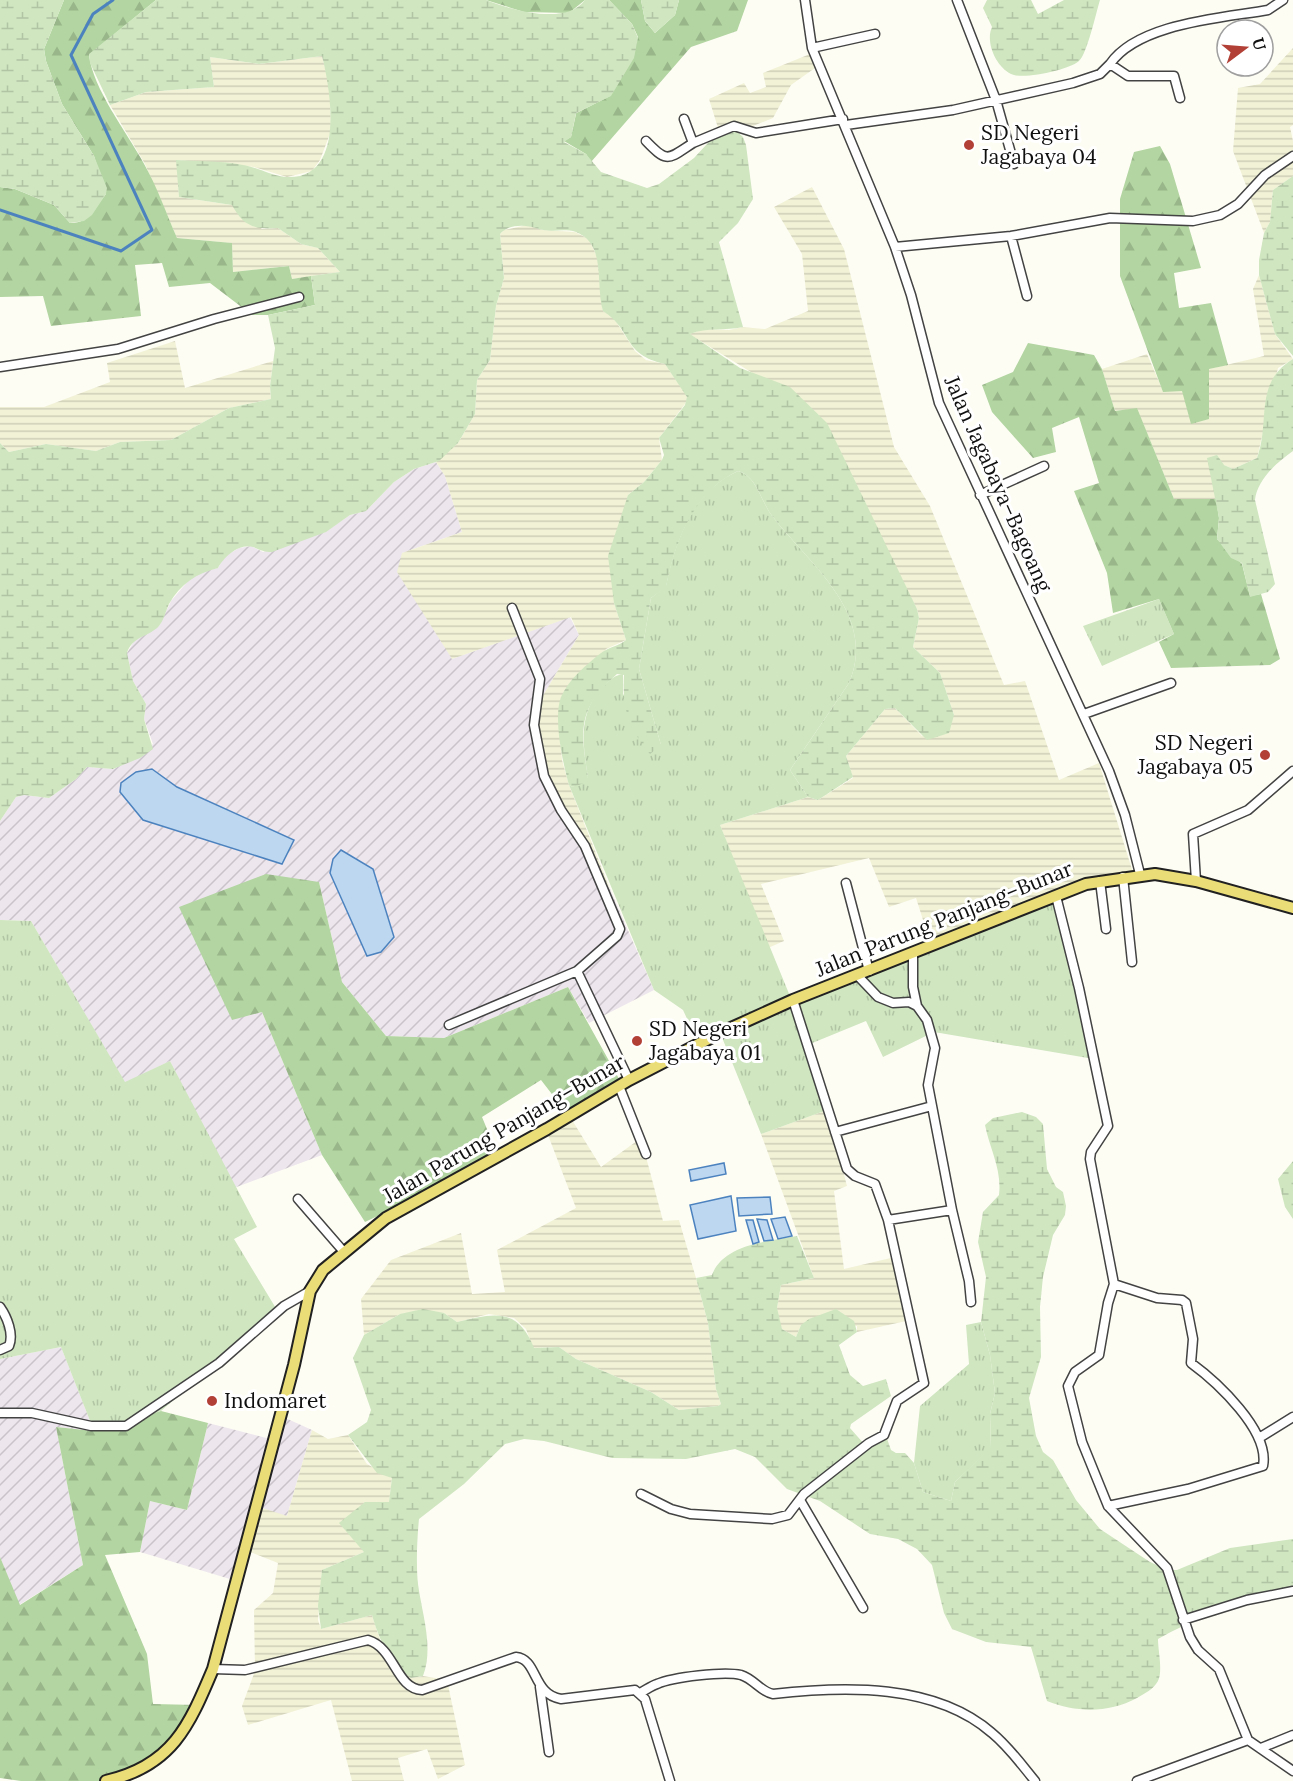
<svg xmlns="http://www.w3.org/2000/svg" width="1293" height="1781" font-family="Lora,serif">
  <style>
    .industrial { fill: url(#industrial-furrows) }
    .farmland { fill: url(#farmland-rules) }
    .grass { fill: url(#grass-tufts) }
    .forest { fill: url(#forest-firs) }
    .wetland { fill: url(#wetland-marsh) }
    .water { fill: #bed7f0; stroke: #4c83bf; stroke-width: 1.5 }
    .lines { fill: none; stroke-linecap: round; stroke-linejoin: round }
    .stream { stroke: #4c83bf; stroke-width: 3 }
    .minor-casing { stroke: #434343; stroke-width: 11 }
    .major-casing { stroke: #212121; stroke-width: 14 }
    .minor { stroke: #fff; stroke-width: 8 }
    .major { stroke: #eadd78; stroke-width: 10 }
    .poi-dot { fill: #b24036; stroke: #fff; stroke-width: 2 }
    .labels { text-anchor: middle; stroke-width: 6; stroke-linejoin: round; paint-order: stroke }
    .poi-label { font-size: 21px; fill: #101010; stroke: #fff; text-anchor: start }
    .street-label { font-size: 21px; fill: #101010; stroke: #fff }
  </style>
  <defs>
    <pattern id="industrial-furrows" width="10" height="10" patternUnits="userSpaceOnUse" patternTransform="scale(1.5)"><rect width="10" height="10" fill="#ede6ed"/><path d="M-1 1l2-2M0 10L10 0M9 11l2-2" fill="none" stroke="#cac4ca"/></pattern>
    <pattern id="farmland-rules" width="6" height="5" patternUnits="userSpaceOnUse" patternTransform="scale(1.5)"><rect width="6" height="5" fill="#f1f2d6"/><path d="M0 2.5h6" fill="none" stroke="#ceceb7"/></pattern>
    <pattern id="grass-tufts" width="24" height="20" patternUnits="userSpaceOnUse" patternTransform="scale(1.5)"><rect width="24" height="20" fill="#cfe6c0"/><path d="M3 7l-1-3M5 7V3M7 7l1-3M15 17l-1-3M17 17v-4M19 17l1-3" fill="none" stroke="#b1c4a4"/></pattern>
    <pattern id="forest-firs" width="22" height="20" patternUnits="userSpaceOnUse" patternTransform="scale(1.5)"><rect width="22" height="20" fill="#b2d5a1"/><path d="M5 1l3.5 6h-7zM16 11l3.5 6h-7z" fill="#98b68a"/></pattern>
    <pattern id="wetland-marsh" width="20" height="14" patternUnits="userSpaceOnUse" patternTransform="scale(1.5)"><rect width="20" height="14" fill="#cfe6c0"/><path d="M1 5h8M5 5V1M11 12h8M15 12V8" fill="none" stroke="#b1c4a4"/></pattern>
  </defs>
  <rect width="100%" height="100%" fill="#fefdf4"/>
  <path class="industrial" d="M436,462L445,476L462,532L402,553L452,659L570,617L579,635L535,709L548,794L610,889L654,990L589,1023L568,987L444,1038L386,1036L342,982L319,882L180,907L232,1019L262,1012L322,1155L234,1188L170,1061L125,1083L31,921L0,920V821L16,797L24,795L49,798L76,779L87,767L114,769L153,744L144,719L146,704L133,681L127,653L134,641L159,626L171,601L188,581L200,572L218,568L224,557L239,548L251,546L263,552L325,532L350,515L366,511L394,482L414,469Z
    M61,1347L94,1431L56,1427L83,1565L19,1605L0,1557V1359Z
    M281,1416L312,1430L287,1516L247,1525L230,1579L140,1552L150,1501L187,1510L208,1423L274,1440Z"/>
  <path class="farmland" d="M1293,48V125L1290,127L1293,141V176L1273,190L1270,222L1264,233L1233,151L1238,88L1260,84Z
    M810,54L815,68L791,85L773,118L738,132L733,128L719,131L709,99L744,83L750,93L766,87L763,73Z
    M322,56L330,87L331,131L320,160L312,171L287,177L254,167L177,160L179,197L232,205L262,229L278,228L301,244L318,248L340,272L292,279L289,266L233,272L232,243L177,238L145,164L110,105L146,92L214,87L210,57L259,64Z
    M812,187L844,249L894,447L930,506L1004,685L1025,681L1059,780L1099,763L1134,876L1098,881L932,948L916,898L889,907L869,858L761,884L784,941L768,948L720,825L808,797L818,800L853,778L846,756L885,709L895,708L922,736L954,715L940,673L913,647L919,618L917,609L888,553L759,377L689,334L704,329L729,330L743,327L765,329L808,311L802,254L774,207Z
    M527,225L543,230L575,232L589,239L598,259L603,311L613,317L635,351L646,360L665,364L688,397L685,404L659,438L662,460L644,482L628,495L614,603L626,640L606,649L559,726L562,760L569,785L610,889L548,794L535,709L579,635L571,617L452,659L397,572L402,553L462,532L445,476L436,462L458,443L475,414L477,380L490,360L496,306L504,278L500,234L504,230Z
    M1259,275L1275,334L1293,359L1278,368L1257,458L1233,469L1224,465L1213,481L1216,499H1174L1137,409L1115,411L1102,369L1147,354L1163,391L1209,369L1264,356L1253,289Z
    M175,341L185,388L273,361L270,386L271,399L229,408L171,440L120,442L96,451L46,444L9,452L0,443V407H44L110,382L107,363Z
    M827,1110L847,1186L834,1191L844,1269L895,1257L906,1321L857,1332V1326L801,1325L796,1337L782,1329L778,1319L777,1308L781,1285L814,1278L761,1134Z
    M572,1120L601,1167L641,1138L663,1221L679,1220L696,1278L708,1323L716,1389L721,1404L718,1406L679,1410L651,1392L576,1359L559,1347L533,1348L526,1329L514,1318L489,1314L457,1322L444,1313L400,1314L364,1335L361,1299L391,1260L461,1233L472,1294L505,1292L497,1250L576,1208L548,1135Z
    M312,1430L328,1439L348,1435L367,1464L392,1478L389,1503L365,1502L364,1552L322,1570L318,1620L321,1629L372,1615L380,1640L411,1678L423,1676L447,1680L465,1765L438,1779L427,1749L398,1758L404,1781H352L331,1700L248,1725L242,1706L255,1671L254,1610L273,1593L278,1563L240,1548L253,1505L287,1516Z"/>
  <path class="grass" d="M738,471C758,477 760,501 773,517C810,565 878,614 849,683L790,770L808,797L720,825L792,1001L1052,896L1090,1040L1088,1058L934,1032L883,1057L866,1021L805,1046L827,1110L761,1134L719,1030L696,1038L683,1010L654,990L569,785L573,787L588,777C582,743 578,708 607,683C612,678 616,675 623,674V694L661,745L639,669L651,598L666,586C675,541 693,491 738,471Z
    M1159,599L1174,634L1102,666L1083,626Z
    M0,920L31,921L125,1082L170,1061L257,1227L234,1239L277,1310L161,1411L94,1431L61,1347L0,1359Z
    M981,1322L990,1355L995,1393L990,1414L991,1448L955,1482L951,1501L923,1492L914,1463L920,1406L969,1364L966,1325Z"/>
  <path class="forest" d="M64,0H156L89,55C93,89 126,131 143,162C157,186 166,213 177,238L232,243L233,272L289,266L292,279L311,276L315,305L268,315H252L210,283L169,287L162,263L135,265L141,316L51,326L43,296L0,297V187L15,189L54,205L70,223C89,224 95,207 106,194L94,156L62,104L46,61L44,49Z
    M486,0H585L569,13L524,12Z
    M609,0H641L645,21L655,33L675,15L679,0H748L737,31L691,47L591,162L586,154L564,141L571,137L576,114L541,131L610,96L638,37L632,24Z
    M1160,146L1170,164L1201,268L1174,273L1179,308L1211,303L1228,365L1209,369V419L1191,424L1182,391L1163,392L1120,276V199L1134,152Z
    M1028,343L1094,355L1102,369L1115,411L1137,408L1174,499H1216L1219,518L1217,539L1242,564L1250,596L1261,594L1280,659L1270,665L1171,668L1159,642L1174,634L1159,599L1113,613L1107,573L1074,491L1099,483L1079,417L1052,428L1056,452L1033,458L992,412L982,385L1013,372Z
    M266,874L319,882L342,982L386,1036L444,1038L568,987L623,1086L572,1120L541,1080L482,1117L499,1158L365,1222L322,1155L262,1012L232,1020L179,907Z
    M161,1411L208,1423L187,1510L150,1501L140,1552L105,1555L147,1654L153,1704L197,1705L176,1747L120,1781H21L0,1778V1557L20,1605L83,1565L56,1427L94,1431Z"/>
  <path class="wetland" d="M0,0H64L44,49L46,61L62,104L94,156L107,188L106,194L92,215L84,221L70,223L54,205L15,189L0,187Z
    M156,0H486C511,10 567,26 585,0H609L632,24L638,38L634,58L611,96L576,113L571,137L564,142L586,154L601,172L647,188L659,184L694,158L719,131L733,128L743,137L746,145L753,199L738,223L719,242L743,327C725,331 707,327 690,334L740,368L790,387L827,423L917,609L919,618L913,647L940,673L954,715L949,733L927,740L895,708L885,709L846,756L853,777L818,800L808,797L790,770L849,683C878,614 810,565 773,517C760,501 758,477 738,471C693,492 675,542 666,587L651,598L639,669L661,745L650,754C629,728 622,710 624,675L617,674C578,708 580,729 588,777L584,783L573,787L569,785C563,764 553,718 561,697C569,679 586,665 601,653C609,647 619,646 626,640L614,603L608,556L628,495L644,482L662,460L664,455L659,438L685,405L687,397L665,364C621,354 634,331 603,311C595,285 607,244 576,232C564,228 551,233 539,229C528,225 510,223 500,234L504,278L496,306L490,360L477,380L475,414L458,443L439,461L414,469L394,482L366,511L350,515L326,532L272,552C264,552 261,550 253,547C239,543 224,557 218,568C197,573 180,584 169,604C166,610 164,620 159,626C149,637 132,636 127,653L133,681L146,704L144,719L153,749L140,758L113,769L87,767L76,779L49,798L24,795L16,797L0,821V443L9,452L46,444L96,451L120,442L171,440L229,408L271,399L270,386L275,348L268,315L315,305L311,276L340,272L318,248L301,244L278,228C255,230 243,226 232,205L179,197L176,160C201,162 231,160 255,168C265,171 274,176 286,177C346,180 331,91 322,56L259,64L210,57L214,87L146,92L110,105L90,63L89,54Z
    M641,0H679L675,15L655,33L645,21Z
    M987,0H1031L1038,14L1064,0H1100C1096,13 1087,54 1079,61C1069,70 1023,80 1011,74C996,67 985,42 992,27L983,8Z
    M1293,176V356L1275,334L1259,275V260L1264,233L1270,222L1273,190Z
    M1293,359V451C1277,462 1257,480 1255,500L1275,584L1268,592L1250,597L1242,563L1231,558L1217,539L1219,518L1207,458L1217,455L1224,465L1233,469L1257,458C1271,421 1253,383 1293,359Z
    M1022,1112L1036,1117L1043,1124L1047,1169L1056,1187L1063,1192L1066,1206L1065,1215L1053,1235L1043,1277L1040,1307L1041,1357L1029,1398L1036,1436L1043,1452L1053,1460L1076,1500L1100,1529L1150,1562L1168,1570H1177L1230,1548L1293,1539V1594C1245,1603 1199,1615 1158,1639C1158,1651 1163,1671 1158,1681C1153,1690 1145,1693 1137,1698C1109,1713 1077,1713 1047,1701L1031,1647L986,1642L952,1629L944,1613L932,1565L917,1549L898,1539L870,1534L820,1501L787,1489L755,1457L735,1449L686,1459L612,1458L544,1441L524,1439L505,1444L464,1484L419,1519C417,1539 416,1565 418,1584C422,1614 434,1647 423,1676L411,1678C389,1663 379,1639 372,1615L321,1629L318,1606L322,1570L364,1552L339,1523L365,1502H389L392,1478L377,1473L348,1435L367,1422L371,1410L353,1358L364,1335L400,1314L423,1309L444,1313L457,1322C494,1313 518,1307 534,1348L559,1347L576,1359L651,1392L679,1410L718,1406L721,1404L716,1389L708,1323L696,1278L712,1275C723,1244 769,1241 797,1236L814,1278L781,1285L777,1308L782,1329L796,1337L801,1325L809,1319L836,1309L854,1321L857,1332L839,1345L850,1375L863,1386L886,1379L891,1396L851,1424L850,1428L865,1445L885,1433L891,1450L896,1453H905L914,1463L923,1492L951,1501L955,1482L991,1447L990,1414L995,1393L990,1355L981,1322L986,1277L978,1242L983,1212L999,1195C1002,1169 990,1150 985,1125L993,1118Z
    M1293,1161V1219L1285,1207L1278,1179Z"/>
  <path class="water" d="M152,769L177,787L294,840L282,864L143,820L120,792L121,783L136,772Z
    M341,850L373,869L394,937L381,952L367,956L330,873L333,859Z
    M724,1163L726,1174L691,1181L689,1170Z
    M731,1196L736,1231L698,1239L690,1205Z
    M770,1197L772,1214L739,1216L737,1198Z
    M785,1217L792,1236L778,1239L771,1219Z
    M757,1219L767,1220L773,1240L764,1241Z
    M746,1220H753L759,1242L753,1244Z"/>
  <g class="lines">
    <path class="stream" d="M0,210L121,251L152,230L71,55L93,14L113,0"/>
    <defs>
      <path id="minor" d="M805,0L812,48L895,247L911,295L939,403L1109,771L1125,815L1140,874
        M957,0L996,100L1014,164
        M812,48L875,34
        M1110,64C1138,23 1223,18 1268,10L1283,0
        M684,119L693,143L734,126L756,133L843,119
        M846,125L953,110L1073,83L1100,74L1110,64L1128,76H1174L1180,98
        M646,141C668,164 668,159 693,143
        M1011,236L1027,296
        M895,247L1011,236L1110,218L1193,221L1220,215L1238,204L1265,175L1293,156
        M0,367L118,349L214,319L299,297
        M980,495L1044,466
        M1084,714L1171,683
        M1123,877L1132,962
        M1100,881L1106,929
        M1196,881L1193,834L1248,810L1293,771
        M846,883L869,971
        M1056,896L1079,988L1108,1126L1091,1152L1090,1159L1114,1284L1108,1303L1099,1355L1075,1372L1068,1386L1082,1442L1108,1506L1167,1568L1190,1637L1198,1650L1219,1669L1248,1740L1293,1771
        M913,953V987L917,1006
        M577,971L629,1080
        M857,975L878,997L893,1003L909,1002L917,1006L927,1020L935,1048L928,1085L952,1210L969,1281L971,1302
        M449,1025L577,971L617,936L620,929L585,846L561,810L544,776L534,725L540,679L512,608
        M619,1086L646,1154
        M835,1132L932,1106
        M298,1199L344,1252
        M888,1220L952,1210
        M0,1307C7,1317 14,1334 9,1346L0,1350
        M0,1413H32L91,1426H126L219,1363L284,1306L310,1291
        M1259,1438L1293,1417
        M641,1494L671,1509L690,1514L772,1519L788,1515L804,1494L869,1443L884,1435L897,1401L924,1383L888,1220L875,1184L855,1176L847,1169L793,1000
        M800,1500L863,1608
        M1108,1506L1188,1489L1263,1466C1270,1431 1217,1382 1191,1363L1193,1339L1186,1303L1182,1300L1157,1298L1114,1284
        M1183,1620L1247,1600L1293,1591
        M213,1669L245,1670L368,1640C395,1648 396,1689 422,1690L516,1657C538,1659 532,1694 561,1699L635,1690L645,1699L670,1781
        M540,1687L549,1752
        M640,1693C646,1690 651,1686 657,1684C673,1677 724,1671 741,1675C754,1679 761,1692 773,1694C844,1686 935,1683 992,1733C1009,1747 1021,1764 1035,1781
        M1261,1748L1293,1735
        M1137,1781L1248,1740"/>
      <path id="major" d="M106,1781C172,1766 189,1726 213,1669L294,1365L310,1291L323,1270L386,1218L547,1129L629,1080L720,1033L793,1000L1086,884L1155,874L1196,881L1293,908"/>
    </defs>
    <use href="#minor" class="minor-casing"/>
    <use href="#major" class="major-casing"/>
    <use href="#minor" class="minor"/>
    <use href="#major" class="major"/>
  </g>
  <g class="poi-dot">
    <circle cx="969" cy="145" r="6"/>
    <circle cx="1265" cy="755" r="6"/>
    <circle cx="637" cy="1041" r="6"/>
    <circle cx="212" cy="1401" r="6"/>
  </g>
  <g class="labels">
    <g class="poi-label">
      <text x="981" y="140">SD Negeri<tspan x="981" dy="24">Jagabaya 04</tspan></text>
      <text x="1253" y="750" text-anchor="end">SD Negeri<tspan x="1253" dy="24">Jagabaya 05</tspan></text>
      <text x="649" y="1036">SD Negeri<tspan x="649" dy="24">Jagabaya 01</tspan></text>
      <text x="224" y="1408">Indomaret</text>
    </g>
    <g class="street-label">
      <text transform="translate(998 484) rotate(66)" y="7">Jalan Jagabaya–Bagoang</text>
      <text transform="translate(944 919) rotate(-22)" y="7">Jalan Parung Panjang–Bunar</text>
      <text transform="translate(504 1129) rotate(-30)" y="7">Jalan Parung Panjang–Bunar</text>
    </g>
  </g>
  <g transform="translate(1245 48) rotate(74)"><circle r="28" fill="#ffffff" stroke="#9f9f9f" stroke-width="1.5"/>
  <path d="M0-4.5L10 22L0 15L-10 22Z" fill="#b24036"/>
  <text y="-9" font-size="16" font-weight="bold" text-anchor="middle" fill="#101010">U</text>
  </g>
</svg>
